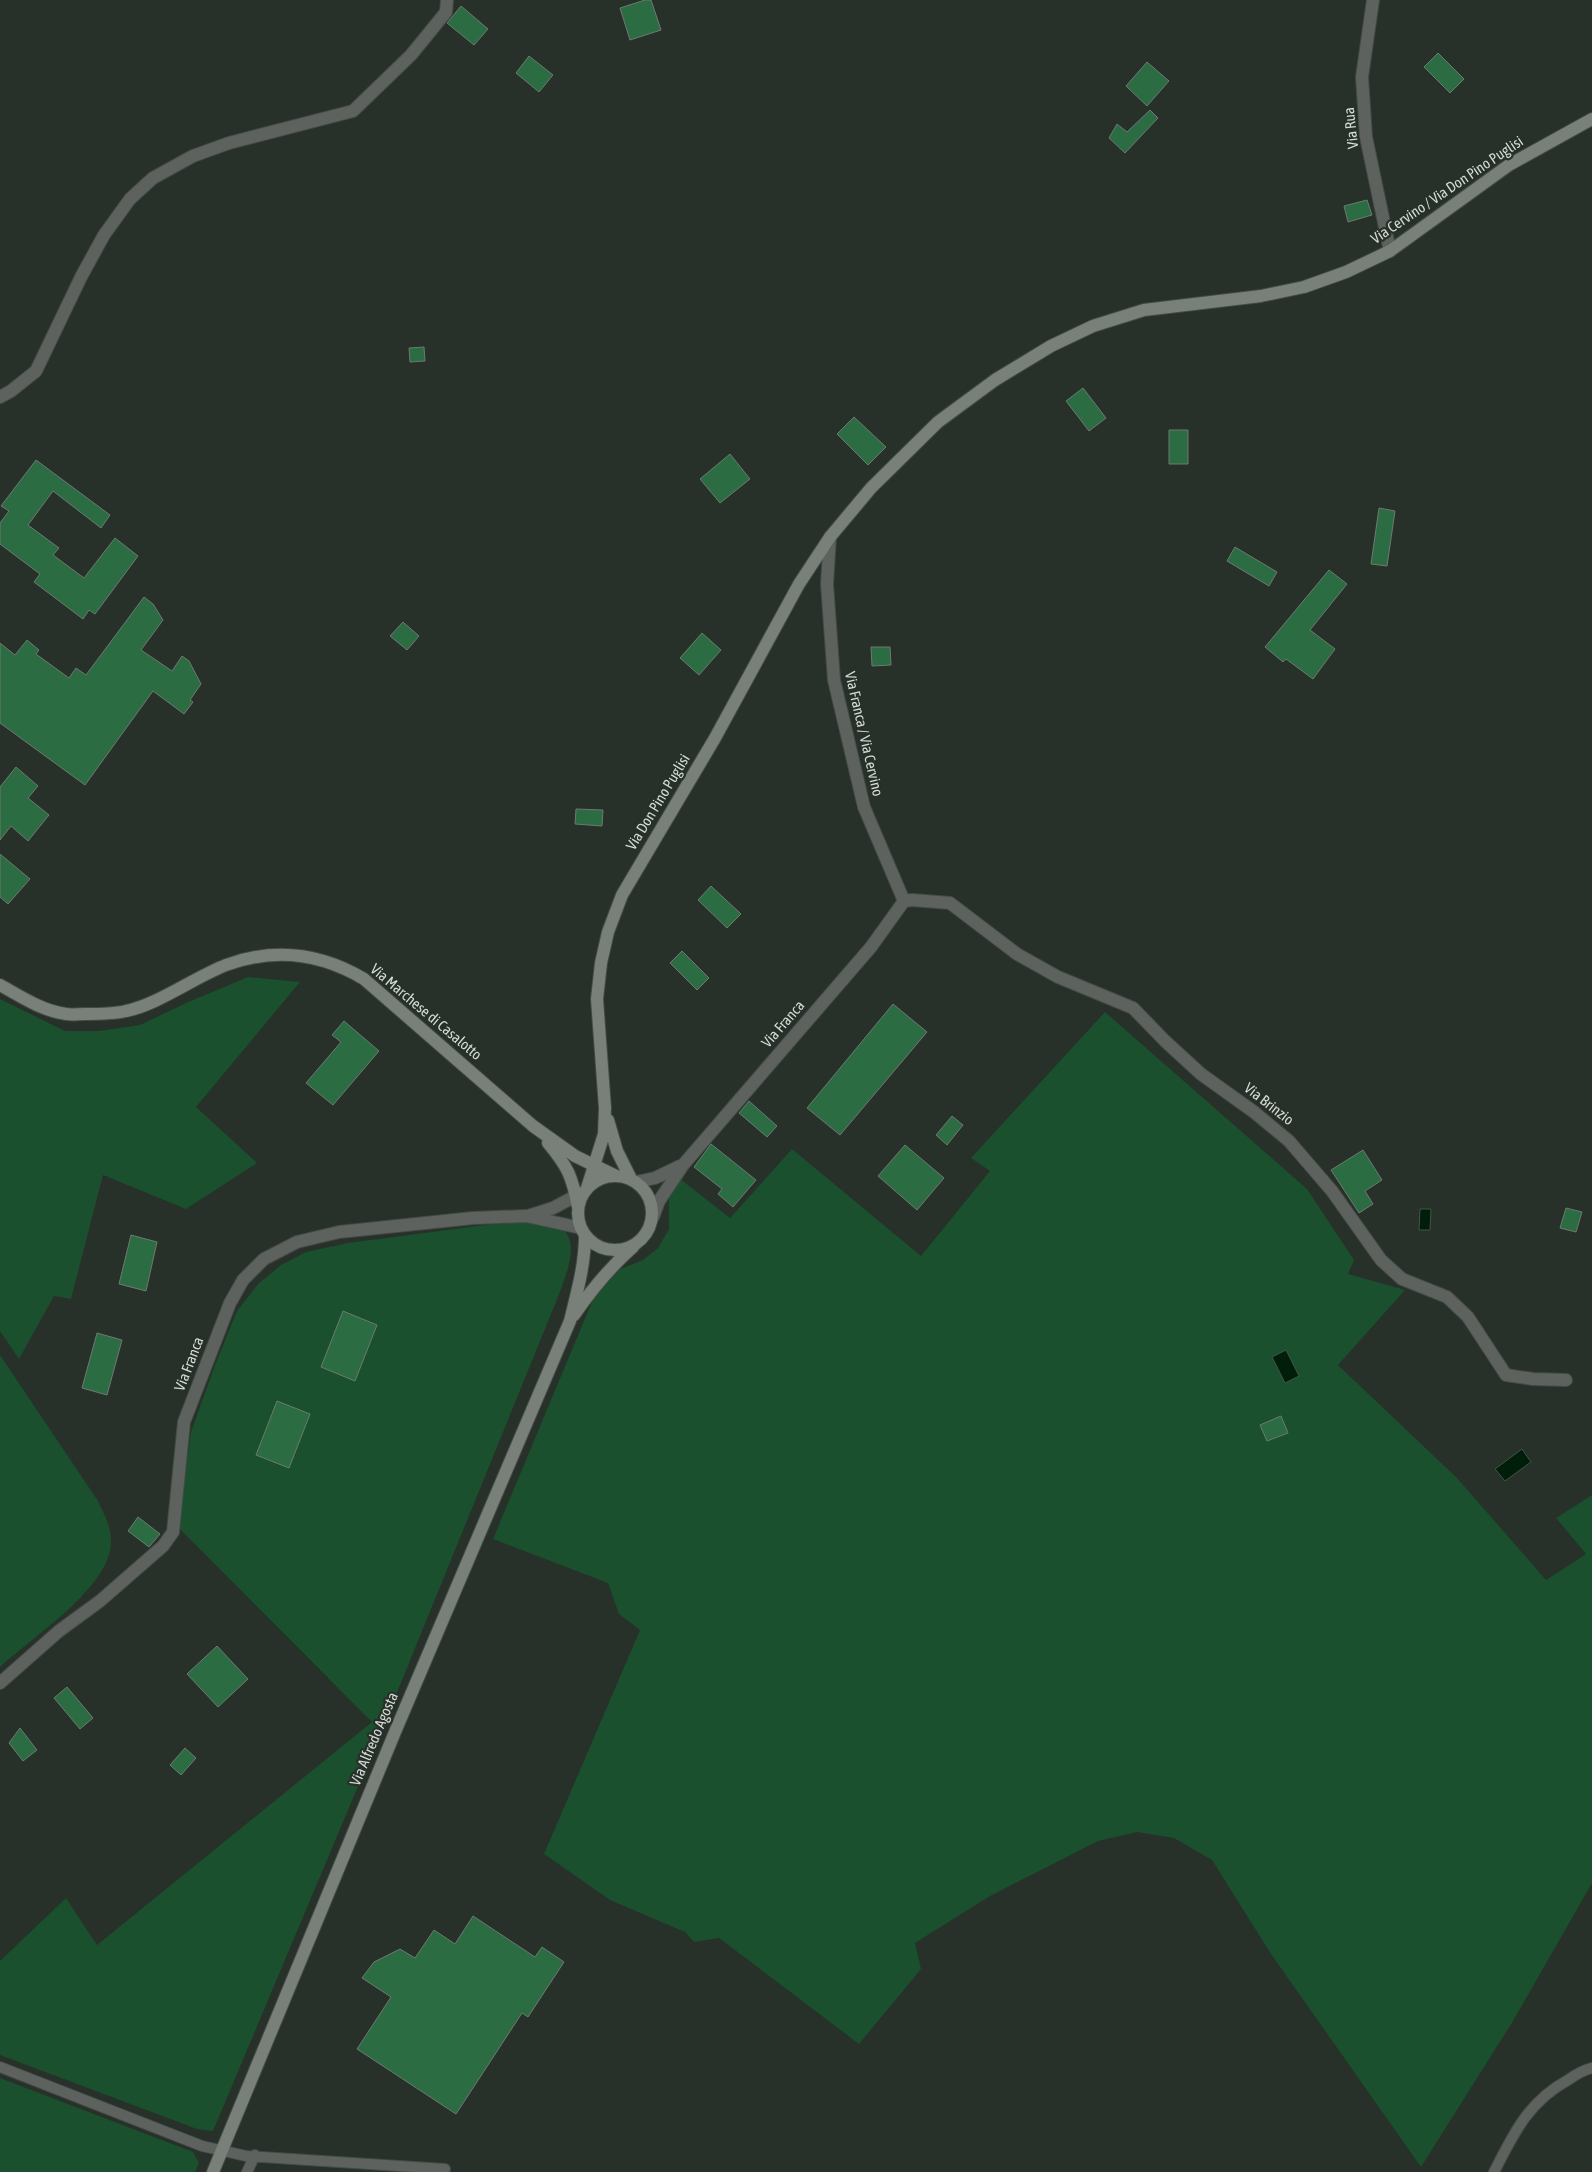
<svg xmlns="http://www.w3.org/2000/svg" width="1592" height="2172" font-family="'Asap Condensed',sans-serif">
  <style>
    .green { fill: #1a502d }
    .water { fill: #001e09; stroke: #405646 }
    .building { fill: #2c6c42; stroke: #6f7971 }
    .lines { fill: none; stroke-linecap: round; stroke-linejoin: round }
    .lane-casing { stroke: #434b45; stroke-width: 12 }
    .street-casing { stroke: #434b45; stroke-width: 14 }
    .secondary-casing { stroke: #434b45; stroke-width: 14 }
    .lane { stroke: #5e625f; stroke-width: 10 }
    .street { stroke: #5e625f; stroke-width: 12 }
    .secondary { stroke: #79807a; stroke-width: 12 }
    .labels { text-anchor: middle; stroke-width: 4.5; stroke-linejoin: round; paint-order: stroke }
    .street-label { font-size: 15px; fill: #d4dad5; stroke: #273029 }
  </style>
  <rect width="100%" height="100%" fill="#273029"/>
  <path class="green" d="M248,977L300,982L196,1107L257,1163L186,1209L103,1175L71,1299L54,1296L19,1359L0,1331V999L65,1031H99L140,1025L186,1003Z
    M1105,1012L1307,1189L1354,1260L1348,1274L1405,1290L1338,1365L1457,1478L1546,1580L1586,1554L1556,1518L1592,1495V1883L1513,2021L1421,2167L1271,1954L1212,1860L1174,1838L1137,1832L1098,1841L990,1896L915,1943L921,1969L859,2044L719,1938L694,1942L685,1932L610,1900L544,1854L640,1630L619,1614L608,1583L493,1539L599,1285L613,1272L643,1260L658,1248L669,1229V1194L679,1178L730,1218L792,1149L921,1256L990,1171L971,1158Z
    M524,1220C534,1222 548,1222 558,1227C584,1238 564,1279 558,1297L383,1727L213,2131L197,2129L0,2055V1961L66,1898L97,1945L372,1722L178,1527L191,1432L215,1365L237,1311L258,1284L281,1265L306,1252L348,1243Z
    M0,1355L98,1501C104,1514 111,1526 111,1541C112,1587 31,1638 0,1667Z
    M0,2078L193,2152L199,2163L195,2172H0Z"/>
  <path class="water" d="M1420,1209H1431L1430,1230H1419Z
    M1286,1350L1299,1376L1285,1383L1272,1357Z
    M1522,1449L1531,1462L1505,1481L1495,1469Z"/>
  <path class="building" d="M645,0H651L661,30L630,40L620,8Z
    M461,6L488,29L474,45L447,23Z
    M1438,53L1464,79L1450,93L1424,67Z
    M529,56L553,75L539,92L516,73Z
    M1147,62L1169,81L1147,106L1126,86Z
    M1150,110L1158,118L1125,153L1109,138L1117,124L1127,132Z
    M1367,200L1372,215L1348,222L1344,206Z
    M424,347L425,361L410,362L409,348Z
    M1083,388L1106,418L1089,431L1066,401Z
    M854,417L886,447L868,465L837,434Z
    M1169,430H1188V464H1169Z
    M730,454L750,479L720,503L700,479Z
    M36,460L110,515L101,528L53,491L28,525L59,548L53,555L84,578L115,538L138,556L95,614L89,610L83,619L34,582L40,574L0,544V523L9,511L1,506Z
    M1379,508L1395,511L1387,566L1371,564Z
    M1235,547L1277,572L1269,586L1227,561Z
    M1329,570L1347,584L1310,630L1335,649L1313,679L1286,659L1283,662L1265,647Z
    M144,597L153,604L163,620L141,650L172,671L182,656L189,661L201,684L190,700L193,702L184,714L153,691L85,785L0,723V643L15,655L27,640L39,650L36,654L69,678L76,668L86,675Z
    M403,622L419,636L407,650L390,636Z
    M702,633L721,650L699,675L680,658Z
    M871,647H890L891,665L872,666Z
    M16,767L38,786L28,798L49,815L28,841L11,826L0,840V787Z
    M576,809L603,810L602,826L575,824Z
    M0,854L30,879L8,904L0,897Z
    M711,886L741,914L727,928L698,900Z
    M682,951L709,978L697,990L670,963Z
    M893,1004L927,1032L840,1135L807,1108Z
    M344,1021L379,1051L333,1105L306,1083L341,1042L332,1035Z
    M749,1101L777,1126L767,1137L739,1113Z
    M952,1116L963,1125L947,1145L936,1135Z
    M711,1144L756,1180L733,1207L718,1194L722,1189L694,1167Z
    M905,1145L944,1178L917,1210L878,1176Z
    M1363,1150L1382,1180L1365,1191L1373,1204L1359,1213L1331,1170Z
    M1566,1208L1582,1212L1576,1232L1560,1228Z
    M131,1235L157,1242L146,1291L119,1284Z
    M343,1311L377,1325L355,1381L321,1367Z
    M97,1333L122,1340L107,1395L82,1388Z
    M277,1401L310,1414L289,1468L256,1455Z
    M1281,1416L1288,1433L1267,1441L1260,1425Z
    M138,1517L160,1534L149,1547L128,1531Z
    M217,1646L248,1679L218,1707L187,1674Z
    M67,1687L93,1718L80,1729L54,1698Z
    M20,1728L37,1750L23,1761L9,1743Z
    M185,1748L196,1758L181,1775L170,1765Z
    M473,1916L535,1957L542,1947L564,1962L528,2017L522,2013L456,2114L357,2049L391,1997L362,1978L374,1962L400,1949L415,1958L434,1930L455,1944Z"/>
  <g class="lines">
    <defs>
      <path id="lane" d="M0,2067L202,2146L246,2156L445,2169
        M247,2172L255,2155
        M1494,2172C1514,2133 1528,2102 1568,2080C1575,2075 1583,2070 1592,2068"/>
      <path id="street" d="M1373,0L1362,77L1366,137L1390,251
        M0,397L11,391L36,371L81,277L104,235L130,199L153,178L193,156L229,143L353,111L411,55L446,12L447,0
        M830,537L827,584L834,680L864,807L904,901
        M904,901L912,900L950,903L1017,954L1058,977L1133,1008L1165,1041L1201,1074L1254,1112L1289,1141L1332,1191L1381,1260L1402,1279L1447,1297L1468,1317L1506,1375L1533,1379L1566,1380
        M636,1182L655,1178L680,1166
        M528,1216L553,1208L585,1191
        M653,1217L659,1201L683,1165L871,947L904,901
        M0,1683L59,1631L100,1601L163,1546L173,1532L184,1422L230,1303L243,1280L264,1259L297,1242L339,1232L473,1218L526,1216L581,1228"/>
      <path id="secondary" d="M0,985C20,996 42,1011 66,1014C72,1015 78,1014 85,1014C98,1014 113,1014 126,1011C157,1005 195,977 226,965C275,947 320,953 364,979L533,1126L575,1156L616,1176
        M608,1120L617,1151L631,1179
        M548,1143C568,1167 572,1176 578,1207
        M578 1213a37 37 0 1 1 74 0a37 37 0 1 1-74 0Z
        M587,1188L604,1134L605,1108L597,999L601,963L608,932L622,895L715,738L799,584L830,537L871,488L938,422L995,380L1051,346L1093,326L1144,310L1261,296L1304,287L1346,272L1390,251L1509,165L1592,119
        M574,1315C592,1289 609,1268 633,1247
        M213,2172L395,1732L570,1321C577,1292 585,1265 585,1235"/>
    </defs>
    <use href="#lane" class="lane-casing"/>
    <use href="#street" class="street-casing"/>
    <use href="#secondary" class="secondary-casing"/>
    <use href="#lane" class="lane"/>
    <use href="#street" class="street"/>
    <use href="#secondary" class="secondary"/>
  </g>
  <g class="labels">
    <g class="street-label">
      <text transform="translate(1351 128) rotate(-96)" y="5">Via Rua</text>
      <text transform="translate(1447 190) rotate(-34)" y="5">Via Cervino / Via Don Pino Puglisi</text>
      <text transform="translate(864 734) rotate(77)" y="5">Via Franca / Via Cervino</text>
      <text transform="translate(658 802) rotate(-59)" y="5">Via Don Pino Puglisi</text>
      <text transform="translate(426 1012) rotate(40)" y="5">Via Marchese di Casalotto</text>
      <text transform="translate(783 1024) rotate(-49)" y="5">Via Franca</text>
      <text transform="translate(1269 1104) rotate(38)" y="5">Via Brinzio</text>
      <text transform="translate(189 1364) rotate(-69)" y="5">Via Franca</text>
      <text transform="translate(374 1739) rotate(-67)" y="5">Via Alfredo Agosta</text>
    </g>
  </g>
</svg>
